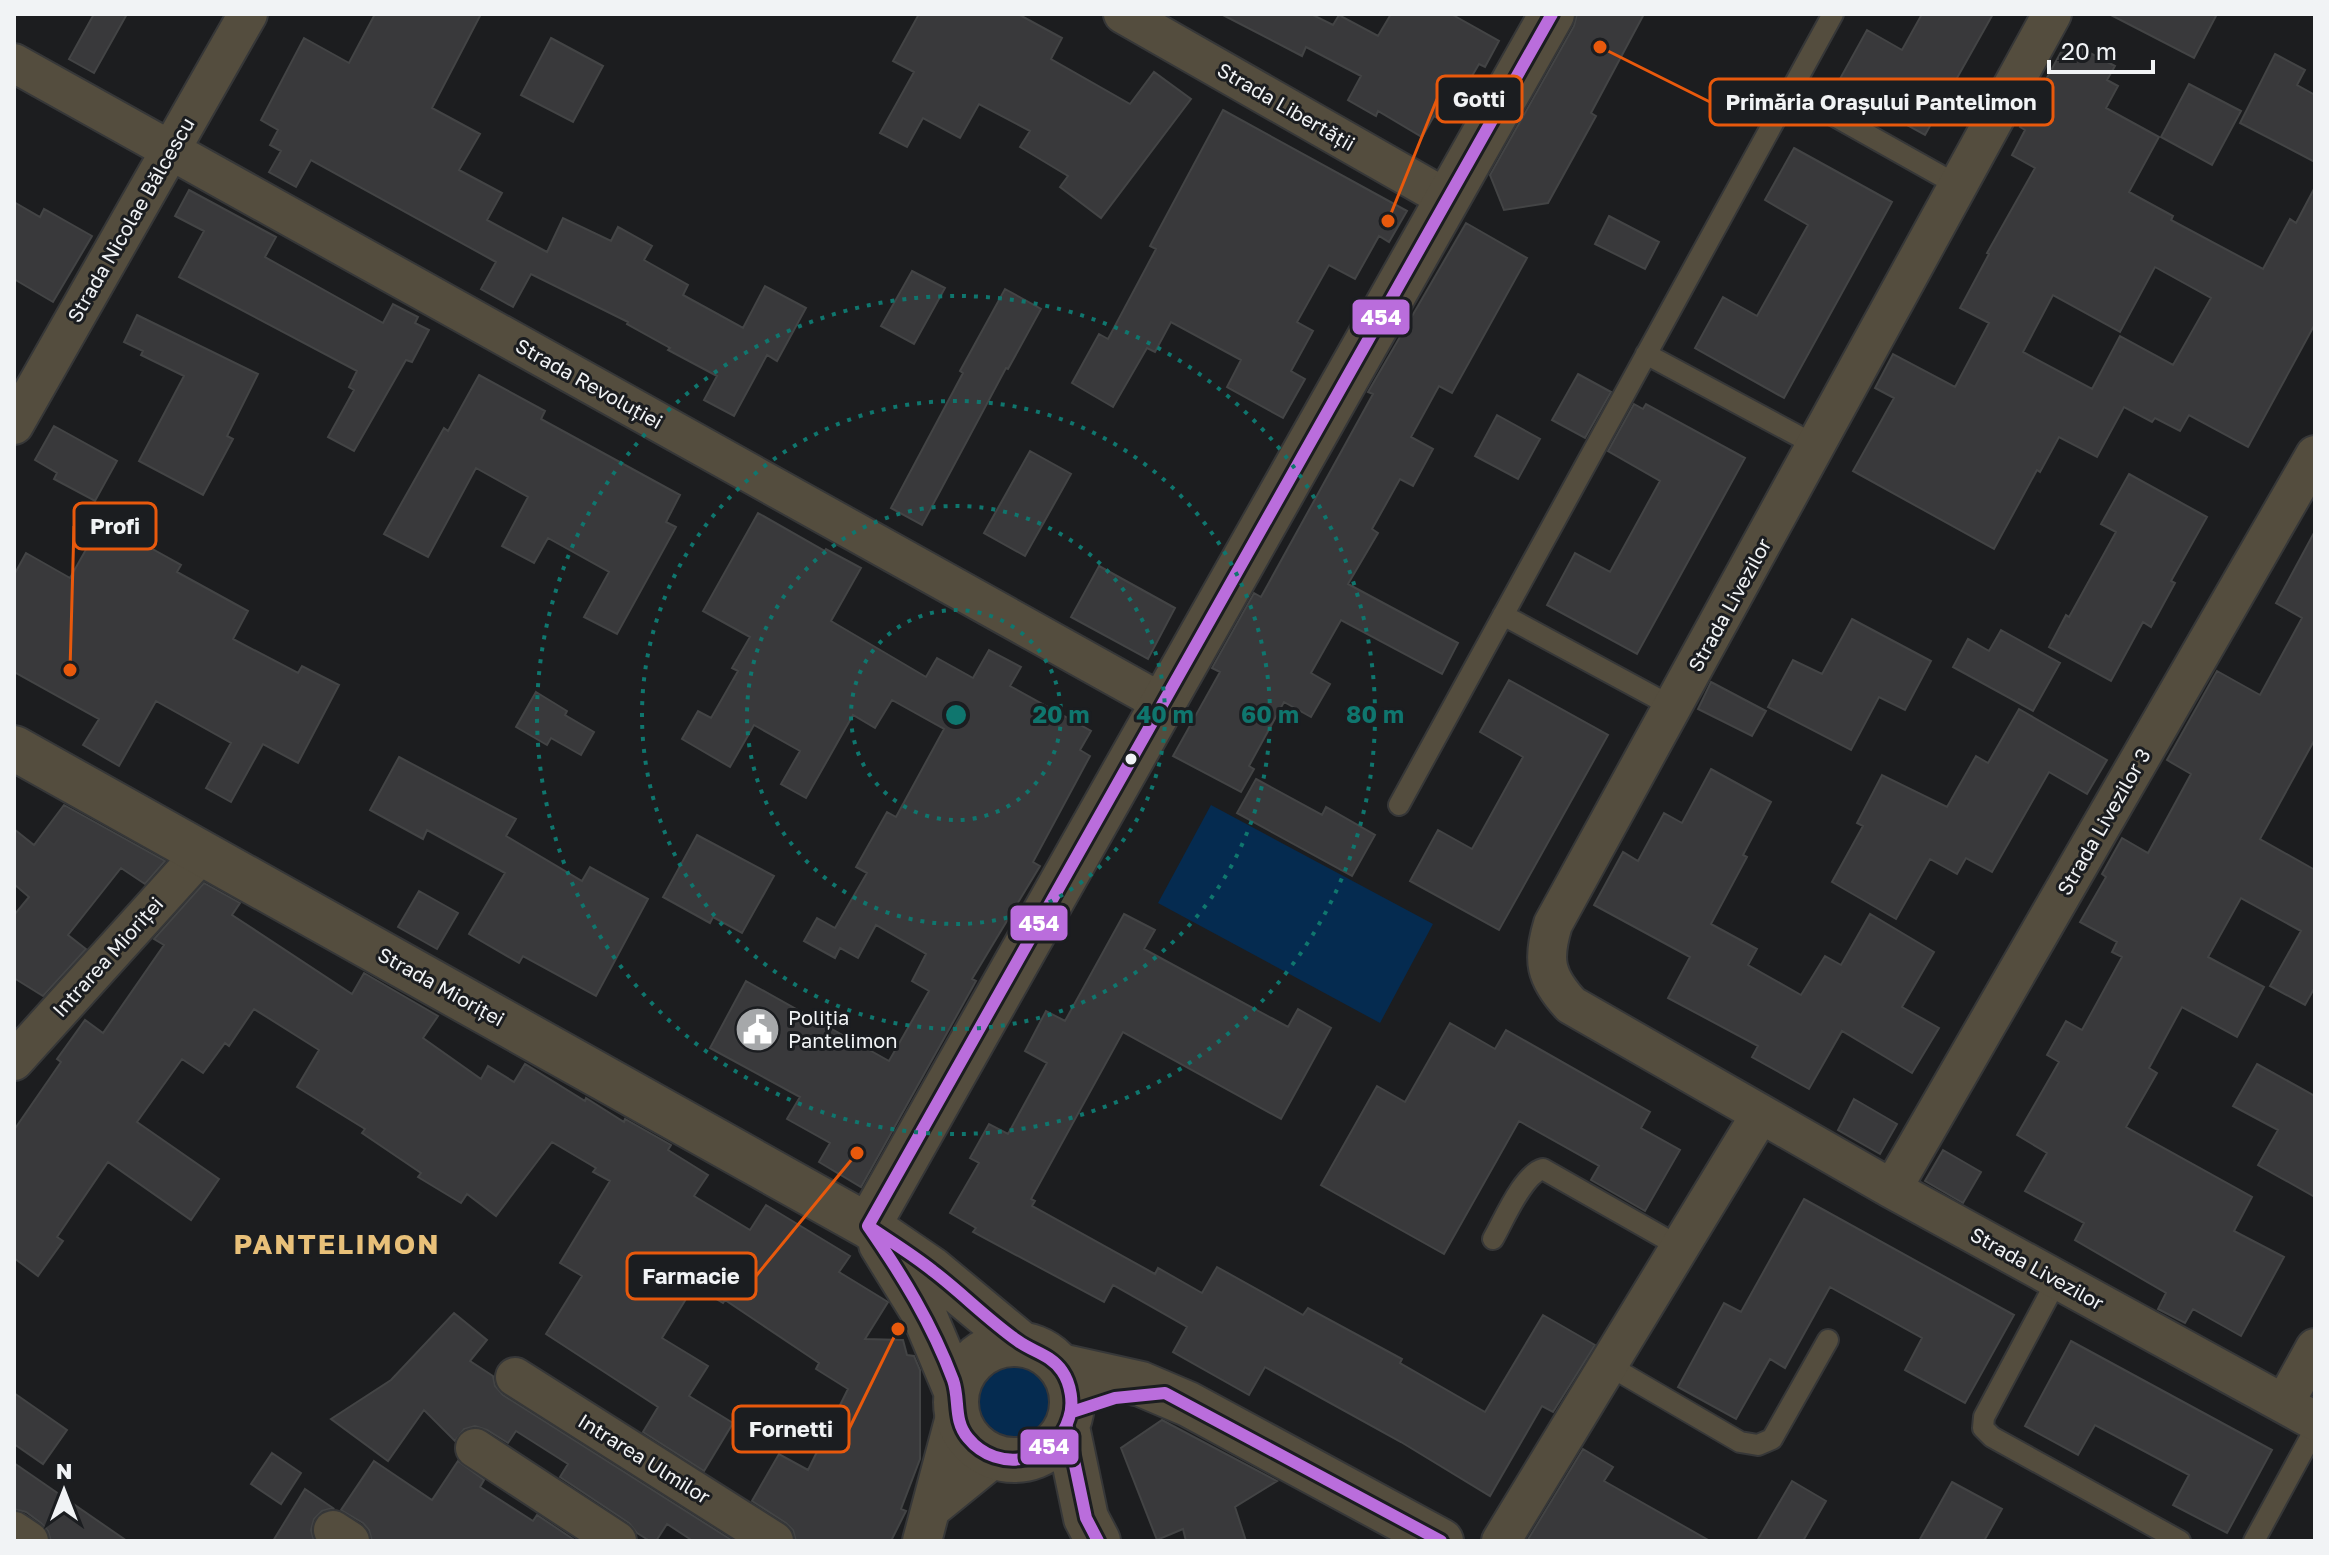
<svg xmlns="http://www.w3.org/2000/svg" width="2329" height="1555" font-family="'Golos Text',sans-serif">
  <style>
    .grass { fill: #052b50 }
    .building { fill: #39393b; stroke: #434445; stroke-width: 2; fill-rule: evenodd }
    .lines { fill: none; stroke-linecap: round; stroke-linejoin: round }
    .service-casing { stroke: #363738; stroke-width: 24 }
    .minor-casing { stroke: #363738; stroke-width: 42 }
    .tertiary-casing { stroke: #363738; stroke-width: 48 }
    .service { stroke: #544d3e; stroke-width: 20 }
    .minor { stroke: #544d3e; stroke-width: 38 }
    .tertiary { stroke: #544d3e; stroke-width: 44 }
    .bus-1-casing { stroke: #1b1d20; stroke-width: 18 }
    .bus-1 { stroke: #ba6ddc; stroke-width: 12 }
    .ring { fill: none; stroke: #0f766e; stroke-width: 4; stroke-dasharray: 4 8 }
    .bus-dot { fill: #f1f3f5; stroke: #1b1d20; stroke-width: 3 }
    .labels { text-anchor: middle; stroke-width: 6; stroke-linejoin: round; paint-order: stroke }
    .street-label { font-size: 20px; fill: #f1f3f5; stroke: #1b1d20 }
    .poi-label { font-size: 20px; fill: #f1f3f5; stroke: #1b1d20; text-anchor: start }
    .district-label { font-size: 28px; font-weight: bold; letter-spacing: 2px; fill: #e8c079; stroke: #1b1d20 }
    .centre { fill: #0f766e; stroke: #1b1d20; stroke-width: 4 }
    .ring-label { font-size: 24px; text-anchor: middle; font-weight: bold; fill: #0f766e; stroke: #1b1d20; stroke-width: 6; stroke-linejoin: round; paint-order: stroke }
    .leader { fill: none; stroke: #e8590c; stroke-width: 3 }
    .callout-dot { fill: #e8590c; stroke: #1b1d20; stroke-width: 3 }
    .callout { fill: #1b1d20; stroke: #e8590c; stroke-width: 3 }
    .callout-label { font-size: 22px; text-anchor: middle; font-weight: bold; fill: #f1f3f5 }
    .line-badge { stroke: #1b1d20; stroke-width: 3 }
    .badge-label { font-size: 22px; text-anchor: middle; font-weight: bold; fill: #fff }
  </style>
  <rect width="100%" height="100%" fill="#1c1d1f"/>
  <path class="grass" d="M1211,805L1433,924L1380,1023L1158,903Z
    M979 1402a35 35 0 1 1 70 0a35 35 0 1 1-70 0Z"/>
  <path class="building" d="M94,14H127L94,73L69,59Z
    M375,14H481L432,108L480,134L459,170L502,193L487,220L547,252L563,218L611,241L618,227L652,246L644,260L688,285L683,295L743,328L765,286L806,308L777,361L767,355L734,416L704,400L717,376L668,350L670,348L627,324L628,322L531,274L513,307L481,289L496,262L311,160L296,187L269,172L281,151L270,145L278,130L261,120L304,38L349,63Z
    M919,14H1018L1062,38L1051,59L1130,104L1154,72L1191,99L1101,218L1060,187L1068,176L1020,147L1030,131L979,104L960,138L923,118L907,147L880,133L914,72L893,61Z
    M1221,14H1311L1333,25L1339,15L1378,36L1391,14H1451L1499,41L1485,67L1479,64L1445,122L1434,116L1422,137L1378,111L1376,116L1348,100L1361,76L1306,47L1302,56Z
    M1577,14H1644L1591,113L1596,116L1548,203L1504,210L1490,175L1574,26Z
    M1922,14H1993L1925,135L1836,86L1867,30L1902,50Z
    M2109,14H2217L2194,58Z
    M551,38L603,66L573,122L521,95Z
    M2067,41L2115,66L2107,80L2118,86L2106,108L2159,137L2129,192L2173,216L2171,220L2263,269L2290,219L2296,223L2315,187V324L2248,447L2189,415L2180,431L2155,418L2152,422L2124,407L2097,457L2059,437L2040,472L2037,470L1994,549L1853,471L1894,398L1875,388L1893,354L1955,387L1989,323L1960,308L1989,254L1987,253L2035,168L2012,155L2025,130L2020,127ZM2155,267L2211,298L2173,365L2120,336L2092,389L2023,352L2053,295L2120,332Z
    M2275,54L2305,70L2297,85L2315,95V162L2240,123Z
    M2189,84L2241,111L2212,165L2161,137Z
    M1223,110L1407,211L1389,242L1379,236L1355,279L1329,265L1297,322L1313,331L1291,371L1305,379L1283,418L1227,387L1241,360L1171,322L1155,352L1147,348L1113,407L1072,383L1099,334L1108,339L1156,249L1150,246Z
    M1794,148L1892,202L1784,398L1695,348L1723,297L1757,316L1808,225L1765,200Z
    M189,190L276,237L265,257L383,323L393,304L418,317L415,323L429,330L412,362L406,360L354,451L328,437L354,390L349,387L357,371L179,277L204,231L175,216Z
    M14,202L40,217L44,209L92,236L53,302L14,279Z
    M1609,216L1659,242L1645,269L1595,244Z
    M1466,223L1527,258L1452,393L1439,386L1411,437L1433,449L1413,486L1400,479L1372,529L1378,533L1348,584L1458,643L1442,674L1341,620L1311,673L1330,684L1311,717L1284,702L1249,766L1254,769L1241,792L1173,756L1220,672L1212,668L1254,593L1261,597L1373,394L1368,392Z
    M912,271L945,288L914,344L881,326Z
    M1005,289L1041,309L1008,369L1006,368L922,525L891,508L963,373L960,371Z
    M137,315L258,374L227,436L233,439L203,495L139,461L184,376L141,355L143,351L124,342Z
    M1578,374L1611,392L1585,438L1552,420Z
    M479,375L545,411L541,419L680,495L666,522L676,527L617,634L584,617L609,572L548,538L534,563L502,546L528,497L476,468L428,557L384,534L444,428L448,431Z
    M1634,404L1643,409L1646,404L1745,458L1637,654L1547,605L1575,553L1610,572L1660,481L1608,451Z
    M1497,415L1540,439L1518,479L1475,456Z
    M54,426L117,461L95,501L54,479L57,473L35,460Z
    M1030,451L1071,474L1025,556L984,533Z
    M2129,474L2207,517L2171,581L2175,583L2151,627L2143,622L2111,681L2049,647L2066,615L2069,617L2116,532L2101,524Z
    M758,513L825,551L826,549L861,568L831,621L926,677L937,658L973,678L989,650L1021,667L1010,686L1091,731L1080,750L1090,756L1033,862L1040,866L972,979L976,981L861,1187L819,1162L830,1143L787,1119L800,1097L710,1048L746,981L889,1061L929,991L912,981L926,954L876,925L858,958L840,948L835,958L804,941L817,918L835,928L867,873L856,867L887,812L896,817L944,729L892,700L875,728L853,715L806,798L781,784L800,751L754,725L730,767L682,739L698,711L711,718L738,671L732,668L750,637L703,611Z
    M102,521L181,565L177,572L248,611L233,639L298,673L302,666L339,685L298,763L263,744L231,802L206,788L231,743L156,701L119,766L83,745L99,719L14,672V575L26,553L70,578Z
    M2315,531V739L2260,839L2315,870V987L2305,1005L2270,986L2301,931L2241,898L2208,957L2264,987L2237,1037L2182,1007L2149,1068L2157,1073L2126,1127L2252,1197L2234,1231L2284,1257L2241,1336L2193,1309L2185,1323L2158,1309L2166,1293L2075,1240L2084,1223L2025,1191L2047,1153L2017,1135L2059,1062L2047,1055L2066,1021L2082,1030L2122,957L2112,952L2117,942L2080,922L2106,877L2102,874L2122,838L2148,853L2191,774L2167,760L2217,671L2260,695L2302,618L2276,603Z
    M1099,566L1175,608L1148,659L1071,617Z
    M1852,619L1931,661L1905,710L1879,697L1851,750L1768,707L1793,660L1822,674Z
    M2001,630L2060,663L2033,711L1953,667L1968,639L1989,651Z
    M1509,680L1608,735L1499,930L1410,881L1438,830L1472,849L1523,757L1480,732Z
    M1711,682L1766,711L1752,736L1698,709Z
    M536,692L567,711L565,715L594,732L581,755L551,738L547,745L516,727Z
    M2019,709L2107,760L2087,794L2049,772L1992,872L1966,858L1957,874L1930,859L1896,919L1832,882L1863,826L1857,823L1882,775L1947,807L1976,756L1988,763Z
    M399,757L516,819L506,836L582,881L590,867L648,899L596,996L523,956L519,963L469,934L505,873L427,830L423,839L370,810Z
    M1711,769L1771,802L1743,855L1747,857L1711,924L1757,949L1748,965L1801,995L1825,956L1841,965L1870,914L1934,952L1902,1007L1939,1028L1912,1073L1842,1031L1809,1089L1752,1057L1758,1046L1668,998L1690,957L1594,905L1623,852L1638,861L1664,813L1682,823Z
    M1256,779L1322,815L1326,807L1375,835L1352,876L1237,813Z
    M64,805L165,861L145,884L121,868L68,935L86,949L43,996L14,978V915L29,897L14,884V829L34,845Z
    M697,835L774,876L742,933L713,917L710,923L663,897Z
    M204,883L240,903L232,915L352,994L364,973L438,1016L423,1038L481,1079L488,1066L514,1082L525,1064L585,1101L586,1098L624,1122L625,1119L671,1145L668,1150L708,1175L694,1196L750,1230L766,1205L850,1256L839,1272L888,1302L865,1339L903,1340L907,1355L914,1356L920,1370V1459L901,1509L906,1511L891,1541H796L793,1530L786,1523L752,1501L779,1454L808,1470L848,1389L816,1369L819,1363L725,1300L723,1303L694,1286L662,1338L708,1366L689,1396L733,1423L704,1471L643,1432L658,1407L546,1334L582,1276L560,1263L610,1181L593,1172L596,1168L552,1142L496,1216L467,1194L461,1203L418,1177L421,1173L362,1133L365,1129L297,1087L319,1050L254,1009L229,1046L225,1043L203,1073L182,1059L137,1122L219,1179L191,1220L108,1162L57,1237L63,1241L38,1276L14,1258V1130L61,1062L57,1059L85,1020L103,1033L164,945L154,939Z
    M419,891L458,913L437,949L398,927Z
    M1124,914L1155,930L1144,949L1288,1027L1298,1009L1331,1028L1281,1119L1123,1032L1031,1199L1035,1201L1032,1206L1155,1274L1158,1268L1202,1293L1217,1267L1303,1315L1308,1308L1402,1359L1400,1363L1485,1412L1543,1315L1595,1345L1553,1412L1542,1406L1490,1496L1401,1442L1265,1367L1249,1395L1173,1352L1187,1327L1113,1285L1104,1302L973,1232L976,1228L950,1213L979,1163L970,1158L989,1124L1008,1134L1047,1063L1025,1051L1046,1011L1065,1021Z
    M1450,1023L1495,1049L1506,1030L1650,1112L1641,1128L1680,1150L1645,1211L1591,1180L1599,1166L1519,1121L1444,1254L1321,1185L1377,1086L1405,1102Z
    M2257,1064L2315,1096V1197L2258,1165L2278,1130L2233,1106Z
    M1854,1099L1897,1124L1880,1154L1838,1130Z
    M1943,1150L1981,1172L1963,1203L1925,1181Z
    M1804,1199L2014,1315L1965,1403L1905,1370L1922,1338L1830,1287L1785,1368L1770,1359L1736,1419L1678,1387L1724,1303L1741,1312Z
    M454,1313L487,1340L470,1361L493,1376L495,1386L503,1395L733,1541H693L667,1524L656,1541H650L637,1533L629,1523L560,1477L568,1464L516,1431L508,1443L487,1430L475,1426L464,1429L455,1441L424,1410L388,1461L331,1419L391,1380Z
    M2071,1341L2272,1450L2227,1533L2173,1505L2189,1475L2095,1425L2078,1455L2025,1426Z
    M14,1393L67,1430L43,1464L14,1444Z
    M1162,1420L1277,1481L1235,1507L1246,1541H1186L1183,1529L1157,1540L1121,1448Z
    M1583,1449L1613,1467L1604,1481L1710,1541H1527Z
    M272,1453L301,1473L281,1504L251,1484Z
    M374,1461L432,1500L458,1461L484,1480L480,1487L533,1521L537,1515L576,1541H372L369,1530L363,1523L341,1510Z
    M14,1463L127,1541H51L48,1531L41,1523L26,1512L14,1509Z
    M1792,1481L1826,1501L1803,1541H1757Z
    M1952,1482L2002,1509L1984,1541H1919Z
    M305,1489L333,1508L322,1511L314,1519L311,1530L314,1541H273Z"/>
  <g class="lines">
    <defs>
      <path id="service" d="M1790,91L1959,186
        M1646,354L1817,446
        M1503,615L1673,707
        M1399,805L1833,14
        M1493,1239C1504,1220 1523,1174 1543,1169L1680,1247
        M2057,1280L1984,1417L1983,1428L1992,1437L2180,1541
        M1608,1365L1740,1442L1758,1445L1772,1439L1828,1340
        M2254,1541L2315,1429"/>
      <path id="minor" d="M1123,14L1449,200
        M2052,14L1553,924C1542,960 1545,977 1571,1005L1892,1189L2315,1421
        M14,63L1164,704
        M14,425L248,14
        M14,1061L202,853
        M1892,1189L2315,455
        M515,1377L774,1541
        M2284,1404L2315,1348
        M475,1448L617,1541
        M931,1509L995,1457
        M333,1530L350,1541
        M14,1531L29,1541
        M922,1541L956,1413
        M1501,1541L1760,1115"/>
      <path id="tertiary" d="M14,748L868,1226L931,1269L1020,1343
        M868,1226L1552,14
        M881,1244L923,1312L956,1391
        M956 1402a58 58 0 1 1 116 0a58 58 0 1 1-116 0Z
        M1060,1366L1141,1384L1188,1404L1441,1541
        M1067,1427L1086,1518L1098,1541"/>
    </defs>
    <use href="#service" class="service-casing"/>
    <use href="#minor" class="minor-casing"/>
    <use href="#tertiary" class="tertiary-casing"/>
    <use href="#service" class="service"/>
    <use href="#minor" class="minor"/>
    <use href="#tertiary" class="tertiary"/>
    <defs>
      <path id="bus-1" d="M868,1226L1552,14
        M868,1226C890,1241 913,1255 933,1271C962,1293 988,1320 1018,1341C1033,1352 1050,1354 1062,1371C1071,1384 1074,1404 1069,1418C1056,1462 998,1475 968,1438C953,1420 960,1400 953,1380C932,1324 902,1275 868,1226Z
        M1072,1412L1115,1398L1165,1393L1441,1541
        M1067,1427L1086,1518L1098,1541"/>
    </defs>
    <use href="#bus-1" class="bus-1-casing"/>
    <use href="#bus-1" class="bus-1"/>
  </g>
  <g class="ring">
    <circle cx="956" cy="715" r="105"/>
    <circle cx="956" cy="715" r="209"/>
    <circle cx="956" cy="715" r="314"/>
    <circle cx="956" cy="715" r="419"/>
  </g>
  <defs>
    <symbol id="civic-disc" viewBox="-11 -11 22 22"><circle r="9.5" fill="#a6a8aa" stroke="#1b1d20"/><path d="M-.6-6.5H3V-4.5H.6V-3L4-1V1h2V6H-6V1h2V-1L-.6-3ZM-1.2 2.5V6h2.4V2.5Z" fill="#fff"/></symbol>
  </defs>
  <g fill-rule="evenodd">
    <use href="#civic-disc" x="732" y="1004" width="51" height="51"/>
  </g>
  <circle class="bus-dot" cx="1131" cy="759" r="7"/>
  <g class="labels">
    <g class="street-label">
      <text transform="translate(1286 107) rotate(30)" y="7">Strada Libertății</text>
      <text transform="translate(131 220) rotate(-60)" y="7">Strada Nicolae Bălcescu</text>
      <text transform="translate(589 384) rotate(29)" y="7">Strada Revoluției</text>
      <text transform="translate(1730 605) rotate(-61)" y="7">Strada Livezilor</text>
      <text transform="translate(2104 822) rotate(-60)" y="7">Strada Livezilor 3</text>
      <text transform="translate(108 957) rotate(-48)" y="7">Intrarea Mioriței</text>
      <text transform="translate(441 987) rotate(29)" y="7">Strada Mioriței</text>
      <text transform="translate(2037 1269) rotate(29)" y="7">Strada Livezilor</text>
      <text transform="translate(644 1459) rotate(32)" y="7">Intrarea Ulmilor</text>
    </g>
    <g class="poi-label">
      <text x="788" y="1025">Poliția<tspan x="788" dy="23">Pantelimon</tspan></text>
    </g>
    <g class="district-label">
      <text x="337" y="1254">PANTELIMON</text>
    </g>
  </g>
  <circle cx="956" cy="715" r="12" class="centre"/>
  <g class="ring-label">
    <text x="1061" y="723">20 m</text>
    <text x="1165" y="723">40 m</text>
    <text x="1270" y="723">60 m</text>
    <text x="1375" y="723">80 m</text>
  </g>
  <path class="leader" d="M1388 221L1437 99M1600 47L1710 102M70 670L74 526M857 1153L756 1276M898 1329L849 1429"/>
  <g class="callout-dot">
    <circle cx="1388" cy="221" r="8"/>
    <circle cx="1600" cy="47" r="8"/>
    <circle cx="70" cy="670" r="8"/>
    <circle cx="857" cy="1153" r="8"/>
    <circle cx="898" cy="1329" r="8"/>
  </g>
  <g class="callout">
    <rect x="1437" y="76" width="85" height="46" rx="8"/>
    <rect x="1710" y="79" width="343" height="46" rx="8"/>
    <rect x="74" y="503" width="82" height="46" rx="8"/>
    <rect x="627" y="1253" width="129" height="46" rx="8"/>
    <rect x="733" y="1406" width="116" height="46" rx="8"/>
  </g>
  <g class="callout-label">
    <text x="1479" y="107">Gotti</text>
    <text x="1881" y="110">Primăria Orașului Pantelimon</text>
    <text x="115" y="534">Profi</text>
    <text x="691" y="1284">Farmacie</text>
    <text x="791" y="1437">Fornetti</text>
  </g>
  <g class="line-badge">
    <rect x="1351" y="298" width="60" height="38" rx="8" fill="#ba6ddc"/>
    <rect x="1009" y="904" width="60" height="38" rx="8" fill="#ba6ddc"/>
    <rect x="1019" y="1428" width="61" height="38" rx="8" fill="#ba6ddc"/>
  </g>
  <g class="badge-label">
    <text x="1381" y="325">454</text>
    <text x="1039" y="931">454</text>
    <text x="1049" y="1454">454</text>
  </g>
  <rect width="2329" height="1555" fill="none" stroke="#f1f3f5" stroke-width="32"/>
  <g transform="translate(64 1491)" stroke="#1b1d20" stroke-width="6" paint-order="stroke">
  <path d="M0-6L14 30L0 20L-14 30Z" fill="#f1f3f5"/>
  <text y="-12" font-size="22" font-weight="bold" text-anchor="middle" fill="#f1f3f5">N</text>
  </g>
  <path d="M2049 60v12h104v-12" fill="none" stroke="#f1f3f5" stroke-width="4"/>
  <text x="2061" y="60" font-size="24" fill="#f1f3f5" stroke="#1b1d20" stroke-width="6" paint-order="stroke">20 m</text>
</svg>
